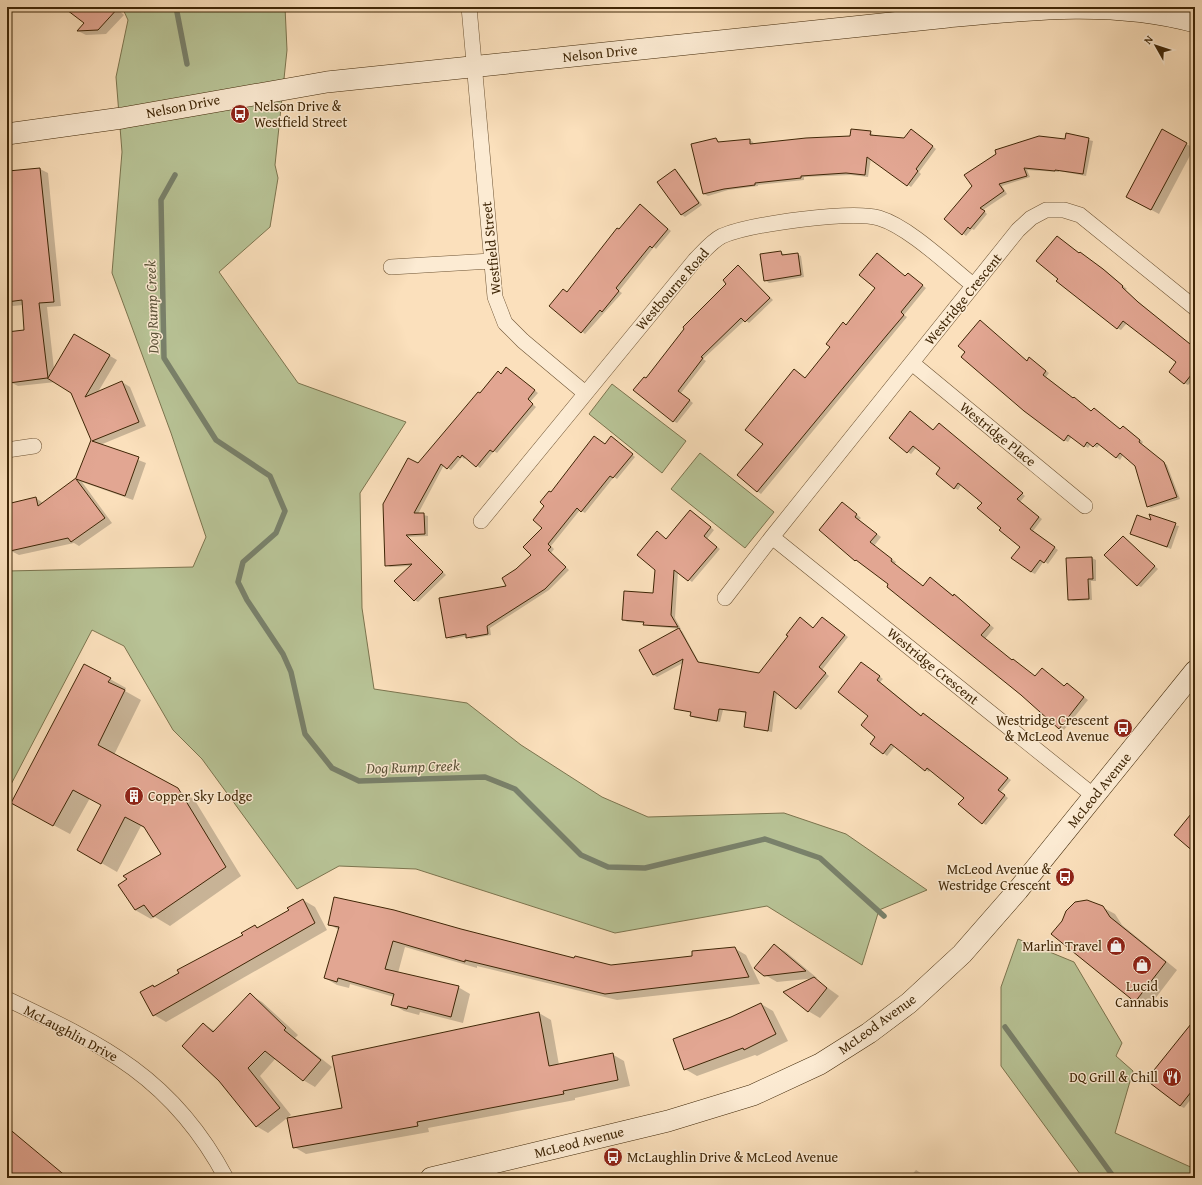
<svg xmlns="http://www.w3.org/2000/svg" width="1202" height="1185" font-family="'Gentium Book Plus',serif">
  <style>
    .green { fill: #b8c396; stroke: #7c744e }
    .shadow { fill: #0003 }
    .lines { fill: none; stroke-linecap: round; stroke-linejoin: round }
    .stream { stroke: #79816b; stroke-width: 5.5 }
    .building { fill: #e2a692; stroke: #3f2606 }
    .street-casing { stroke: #6e5434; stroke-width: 16 }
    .secondary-casing { stroke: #3f2606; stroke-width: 22 }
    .street { stroke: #fcebd3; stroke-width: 15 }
    .secondary { stroke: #fcebd3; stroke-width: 21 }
    .labels { text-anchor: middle; stroke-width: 3; stroke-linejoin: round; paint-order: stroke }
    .street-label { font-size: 14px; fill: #3f2606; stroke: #fcebd3 }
    .poi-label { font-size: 14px; fill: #3f2606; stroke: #fcebd3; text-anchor: end }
    .water-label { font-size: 15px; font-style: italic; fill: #5c5339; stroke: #fcebd3 }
  </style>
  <rect width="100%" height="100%" fill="#fbe0bc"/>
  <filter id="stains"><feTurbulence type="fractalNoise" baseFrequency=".005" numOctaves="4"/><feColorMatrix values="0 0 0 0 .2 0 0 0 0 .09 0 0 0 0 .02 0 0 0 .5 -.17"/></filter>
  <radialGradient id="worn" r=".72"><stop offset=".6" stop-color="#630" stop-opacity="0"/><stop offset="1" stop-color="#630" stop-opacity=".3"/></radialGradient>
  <path class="green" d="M122,7H285L287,50L275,165L278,178L270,227L219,272L298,383L406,422L360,493L362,608L374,689L467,703L521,745L602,797L648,817L784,813L846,834L927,890L879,910L862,965L767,906L615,933L416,869L339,866L297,889L202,759L173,730L124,646L92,630L7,792V571L193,567L206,537L171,433L112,273L122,152L116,77L128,20Z
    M612,384L686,441L662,473L589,414Z
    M700,453L774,512L745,548L671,489Z
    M1018,939L1074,962L1122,1043L1116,1056L1133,1071L1115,1133L1195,1169V1178H1083L1001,1066V987Z"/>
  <path class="shadow" d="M74,7H115L124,15L106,34L86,35L78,31L85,23Z
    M870,132L874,136L905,139L915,133L936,149L919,172L921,174L911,187L871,158L868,177L851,175L804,177V180L758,185V186L728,190L708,196L704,194L692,145L716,139L720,143L750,140L753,142L754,145L851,137Z
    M1066,135L1093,141L1086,176L1059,171V172L1027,170L1030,177L1002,186L1007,194L983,210L987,214L974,230L972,229L966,236L945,219L1065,140Z
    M1186,144L1194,148L1159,214L1135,201Z
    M40,169L48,173L61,306L47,307L54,369L74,335L117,360L98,392L122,382L130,387L146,426L100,445L146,463L133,500L82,482L112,523L79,546L74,543L19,555L11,551L7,533V505L36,498L43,503L76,479L92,440L72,393L56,382L18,386L10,382L7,364V333L25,331L23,305L13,306L7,303V180L10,179L9,172Z
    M675,170L678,172L702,205L685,217L682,215L658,182Z
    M644,208L671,231L656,249L654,247L619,291L622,293L585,334L550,306L567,292L619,230Z
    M781,252L785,255L797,254L801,256L804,277L769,283L765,280L761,255Z
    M1079,254L1107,272L1127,289L1125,290L1142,305L1195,349V378L1188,385L1184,383L1178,362L1127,323L1121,330L1117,328Z
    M738,266L773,300L749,323L745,320L703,359L706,361L681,393L693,403L677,423L673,421L647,379L727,284Z
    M911,277L926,288L904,315L907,317L761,494L758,492L739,475L765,444L805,379L846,326Z
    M980,321L1027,361H1033L1049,373L1046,377L1074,399L1092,412L1097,411L1121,430L1123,427L1127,429L1143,442L1141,445L1167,465L1180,499L1151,508L1148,506L1136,466L1123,455L1120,460L1100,444L1097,448L1091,444L1088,448L1072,436L1068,442L1064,440L967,352Z
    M510,370L538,393L530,402L536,407L497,453L494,451L480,468L466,457L464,459L462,457L451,470L444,465L418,514L428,516V536L408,537L446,575L418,602L415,600L411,566L390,567L386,565L418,464L498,372L502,374Z
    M914,415L934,430L942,426L1025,496L1020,502L1042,519L1033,531L1058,550L1048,564L1044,561L1035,574L1031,572L1021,547L1003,528L983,502L961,485L958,490L954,488L942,468L916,448L911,454L908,452Z
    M595,437L605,445L615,440L635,457L617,479L614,477L585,513L580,510L551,546L554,549L551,553L569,570L549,590L490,628L491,635L471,639L467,636L451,639L447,637L508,586L517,570L532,554L543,528L546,506L552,493Z
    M847,506L861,518L859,520L881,537L874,546L896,562L895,564L924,587L935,581L954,596L959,598L994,628L985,639L1013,661L1036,677L1065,687H1071L1088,700L1064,730L890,584L856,560Z
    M693,513L714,530L707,539L720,549L692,582L678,572L675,618L681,629L648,626L644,623L627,622L623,619L654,594L658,533L667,539Z
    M1152,521L1179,526L1171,549L1131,534Z
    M1124,537L1158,569L1141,587L1137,585Z
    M1092,558L1096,560V581H1091L1092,600L1073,601L1069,599Z
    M823,618L848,637L822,670L829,676L801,710L777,692L772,732L745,727L747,713L723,710L720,722L695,718L692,716V712L675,708L683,663L657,677L654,675L640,650L679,629L682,631L700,664L759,674L804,620L814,629Z
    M862,663L883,679L880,682L922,716H927L1011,780L1001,792L1008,798L986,825L983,823L965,798L930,770L929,772L926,770L895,746L887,756L871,743L877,736L870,716Z
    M110,679L126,688L125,691L141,700L114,755L194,799L241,876L170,926L155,917L151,919L135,910L162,854L145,828L141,826L117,872L79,850L102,805L90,798L70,834L12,803Z
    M303,900L315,907L327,930L166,1022L154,1015L153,986L155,987L244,936L255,926L258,928L290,911Z
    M1102,907L1115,914L1122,925L1177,970L1148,1008L1136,1001Z
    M329,924L460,930L575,959L611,966L693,957L734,948L746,955L760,984L617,1000L477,966V968L405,947L398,973L458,987L470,994L463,1023L420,1012L419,1015L404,1011L392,1004L394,997L350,984L349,988L337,985L325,978L339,930Z
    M774,945L786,952L817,978L777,982L765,975Z
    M814,978L839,996L820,1018L808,1011Z
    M250,995L262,1002L298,1035L295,1038L332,1067L315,1087L303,1080L276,1058L260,1076L291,1115L268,1133L256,1126L203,1024L215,1031Z
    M761,1004L773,1011L788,1041L757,1056L755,1055L697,1076L685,1069L731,1018Z
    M539,1013L551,1020L559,1065L612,1054L624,1061L630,1086L575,1098V1100L428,1128L429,1132L306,1154L294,1147L343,1109L400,1042Z
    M1195,1020V1094L1184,1108L1180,1106Z
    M916,1170L927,1177L929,1178H909Z"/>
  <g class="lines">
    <path class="stream" d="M176,7L187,64
      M175,175L161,200L164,358L216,440L270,476L285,511L276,533L243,562L238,582L247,600L283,654L291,672L305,734L332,768L359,781L485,777L515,789L581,855L608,867L645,868L765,839L820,858L884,916
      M1005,1027L1113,1176L1117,1178"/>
  </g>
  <path class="building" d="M63,7H119L98,30L77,31L84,23Z
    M851,129L871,131L870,135L904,138L911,129L933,146L916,169L918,171L907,186L867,157L865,175L846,173L801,176V178L755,183V185L724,189L703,194L691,144L716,138L718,142L750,139V144L806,138L850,136Z
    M1162,129L1187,143L1151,210L1126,197Z
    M1066,133L1089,138L1083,174L1055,170V171L1024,168L1027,176L999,184L1004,191L980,208L985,211L970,229L968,227L962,235L944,219L972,186L964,175L996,154L995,150L1039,136L1065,139Z
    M40,168L54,302L39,303L48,378L74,334L110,355L85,397L122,381L139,422L92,441L139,457L125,496L76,479L105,518L71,542L68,538L10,551L7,538V504L36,497L38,506L76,478L91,440L71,393L47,378L9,383L7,332L24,330L22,300L7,302V179H9L8,171Z
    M675,169L699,203L681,215L657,182Z
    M640,204L668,229L652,248L650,246L616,288L619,291L602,312L600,310L581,333L549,306L563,289L567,292L617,228L619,229Z
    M1057,236L1079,253L1080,252L1103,269L1123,286L1122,287L1138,302L1195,348V370L1184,384L1169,372L1176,362L1123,321L1117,329L1056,281L1058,279L1036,261Z
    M781,251L782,255L798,253L801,275L764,281L760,254Z
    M877,253L905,276L908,273L923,285L901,312L904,315L887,335L757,492L737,475L763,444L745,430L794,369L805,378L830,347L826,344L843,322L846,325L875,288L859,275Z
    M738,265L770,298L745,322L741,318L701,357L703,358L678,391L690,400L673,422L633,390L644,377L646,378L684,329L683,327L726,284L723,280Z
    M980,320L1027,361L1029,357L1046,371L1043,375L1073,398L1074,397L1091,411L1094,408L1120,429L1123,426L1140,440L1139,442L1164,462L1177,497L1147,507L1135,466L1120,453L1116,458L1097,443L1093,447L1087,442L1084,447L1068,435L1064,441L1024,411L961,357L965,352L958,346Z
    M506,367L535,390L528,399L533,404L493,452L490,450L476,467L462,455L460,458L458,456L447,469L441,464L414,513H424L425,534L406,535L443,572L414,601L394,581L412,564L385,566L383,504L408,458L418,463L478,392L480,393L498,371L501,374Z
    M910,411L933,430L939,423L1023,493L1017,499L1039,517L1030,529L1055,547L1044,563L1040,560L1031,572L1011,558L1020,547L999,530L1001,528L977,508L982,503L958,483L954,489L936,474L940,468L913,446L907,453L889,438Z
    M594,436L605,444L611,436L633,454L613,478L610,476L581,512L577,508L548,544L551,547L548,550L566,567L545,589L487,626L488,634L466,638V634L446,638L439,598L506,586L502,578L516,569L531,555L523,547L542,528L533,520L544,506L540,502L549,491L551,492Z
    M842,502L857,514L855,517L877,534L870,542L892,559L891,561L923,586L930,577L953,596L954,594L990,625L981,635L1012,660L1013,659L1035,676L1042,668L1064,686L1067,683L1084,697L1059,729L1021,695L887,587L888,584L856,560L855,561L819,530Z
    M690,510L711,527L704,536L717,547L688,581L674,570L671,615L678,627L643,625L644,622L622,620L624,591L653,593L655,570L637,555L657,531L666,539Z
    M1149,514L1176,523L1167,547L1130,534L1137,515L1151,520Z
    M1123,536L1155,566L1137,586L1104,555Z
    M1092,557L1093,579H1088L1089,599L1068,600L1066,558Z
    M800,617L813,628L822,617L845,635L819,667L826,673L796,709L774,691L768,731L744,727L746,712L719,709L717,721L690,716L691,712L674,709L683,659L653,675L639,650L679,628L698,662L759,673L788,636L786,635Z
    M861,662L880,676L877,680L921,716L923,713L1008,778L998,790L1005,795L982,824L958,804L964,798L927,768L925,771L891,744L883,754L870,744L875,737L861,725L868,716L838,692Z
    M84,664L111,678L108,682L125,690L98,745L178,788L226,867L153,917L144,905L135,910L118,885L127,879L123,876L161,854L144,827L125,817L101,864L77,850L101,805L73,790L53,826L11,803Z
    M1195,809V853L1174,835Z
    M334,897L394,910L461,929L574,958L575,956L611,965L692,956V951L735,947L749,977L605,994L465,960V962L393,941L385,969L459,986L451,1017L408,1006L407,1009L391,1005L394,994L338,978L337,982L324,978L339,927L328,925Z
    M303,899L315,923L153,1016L140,992L153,985L154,987L179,973L177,970L243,935L241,933L255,925L257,928L289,910L287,908Z
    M1087,900L1103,906L1110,917L1166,962L1135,1002L1051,934L1062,921L1066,911L1075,902Z
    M774,944L806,971L764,976L754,968Z
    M814,977L827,988L808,1012L783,992Z
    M250,993L286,1028L284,1030L321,1060L303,1081L265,1051L248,1068L280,1108L256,1127L219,1081L182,1046L203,1023L213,1032Z
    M761,1003L776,1034L744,1050L743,1048L684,1070L673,1039L731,1017Z
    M539,1012L549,1066L613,1053L618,1080L563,1091L564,1094L417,1122L418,1126L293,1148L287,1118L342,1108L332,1056Z
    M1195,1019V1087L1180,1106L1146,1080Z
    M7,1127L68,1178H7Z"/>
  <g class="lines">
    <defs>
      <path id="street" d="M469,7L495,297L505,323L523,341L585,393
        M391,267L491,261
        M912,363L1085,506
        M7,450L34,446
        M481,521L695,260C703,252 712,241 722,236C750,224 851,210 879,218C909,227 948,265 973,285
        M772,537L1094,796
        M725,598L772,537L1018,230L1031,218L1046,210H1064L1080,215L1195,308
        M7,999C104,1045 173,1078 226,1178"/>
      <path id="secondary" d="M7,134L122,118L327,82L948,17C1030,9 1114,0 1195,22
        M431,1178L668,1121L753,1095L820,1064L869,1033L909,1003L962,954L1018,890L1195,671"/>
    </defs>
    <use href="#street" class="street-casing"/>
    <use href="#secondary" class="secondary-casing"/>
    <use href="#street" class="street"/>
    <use href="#secondary" class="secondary"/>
  </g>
  <defs>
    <symbol id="bus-disc" viewBox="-11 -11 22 22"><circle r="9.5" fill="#8f2418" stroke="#fcebd3"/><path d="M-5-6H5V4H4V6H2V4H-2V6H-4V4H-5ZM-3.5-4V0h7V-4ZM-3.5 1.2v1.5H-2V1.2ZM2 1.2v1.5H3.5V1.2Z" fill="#fff"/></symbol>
    <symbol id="building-disc" viewBox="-11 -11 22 22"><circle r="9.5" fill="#8f2418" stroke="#fcebd3"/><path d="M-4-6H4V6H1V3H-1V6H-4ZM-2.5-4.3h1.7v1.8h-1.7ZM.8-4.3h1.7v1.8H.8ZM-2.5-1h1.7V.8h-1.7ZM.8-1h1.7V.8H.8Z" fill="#fff"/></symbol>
    <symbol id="shop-disc" viewBox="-11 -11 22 22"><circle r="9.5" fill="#8f2418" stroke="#fcebd3"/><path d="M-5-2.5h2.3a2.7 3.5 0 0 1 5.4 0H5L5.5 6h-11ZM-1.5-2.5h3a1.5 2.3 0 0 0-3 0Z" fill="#fff"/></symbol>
    <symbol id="restaurant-disc" viewBox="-11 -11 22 22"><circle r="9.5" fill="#8f2418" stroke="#fcebd3"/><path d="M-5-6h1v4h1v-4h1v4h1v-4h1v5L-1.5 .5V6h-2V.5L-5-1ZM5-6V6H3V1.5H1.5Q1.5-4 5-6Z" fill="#fff"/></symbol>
  </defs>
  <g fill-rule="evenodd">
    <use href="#bus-disc" x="229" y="103" width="22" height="22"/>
    <use href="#bus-disc" x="1112" y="717" width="22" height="22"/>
    <use href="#building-disc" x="123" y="785" width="22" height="22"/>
    <use href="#bus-disc" x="1054" y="866" width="22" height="22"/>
    <use href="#shop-disc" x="1105" y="935" width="22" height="22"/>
    <use href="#shop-disc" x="1131" y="954" width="22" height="22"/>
    <use href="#restaurant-disc" x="1161" y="1066" width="22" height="22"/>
    <use href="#bus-disc" x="602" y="1146" width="22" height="22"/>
  </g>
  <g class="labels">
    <g class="street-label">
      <text transform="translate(600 53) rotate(-6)" y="5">Nelson Drive</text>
      <text transform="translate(183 106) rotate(-11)" y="5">Nelson Drive</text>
      <text transform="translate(491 248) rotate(-96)" y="5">Westfield Street</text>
      <text transform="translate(672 289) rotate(-49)" y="5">Westbourne Road</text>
      <text transform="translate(963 299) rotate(-51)" y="5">Westridge Crescent</text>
      <text transform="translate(998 434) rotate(39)" y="5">Westridge Place</text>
      <text transform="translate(933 666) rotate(39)" y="5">Westridge Crescent</text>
      <text transform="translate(1099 790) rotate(-51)" y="5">McLeod Avenue</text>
      <text transform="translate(877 1024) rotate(-36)" y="5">McLeod Avenue</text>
      <text transform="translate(71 1033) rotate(28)" y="5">McLaughlin Drive</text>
      <text transform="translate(579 1142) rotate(-14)" y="5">McLeod Avenue</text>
    </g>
    <g class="poi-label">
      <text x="254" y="111" text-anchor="start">Nelson Drive &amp;<tspan x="254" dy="16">Westfield Street</tspan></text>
      <text x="1109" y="725">Westridge Crescent<tspan x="1109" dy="16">&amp; McLeod Avenue</tspan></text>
      <text x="148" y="801" text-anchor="start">Copper Sky Lodge</text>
      <text x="1051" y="874">McLeod Avenue &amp;<tspan x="1051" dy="16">Westridge Crescent</tspan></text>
      <text x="1102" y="951">Marlin Travel</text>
      <text x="1142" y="991" text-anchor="middle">Lucid<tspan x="1142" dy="16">Cannabis</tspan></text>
      <text x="1158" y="1082">DQ Grill &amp; Chill</text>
      <text x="627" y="1162" text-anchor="start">McLaughlin Drive &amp; McLeod Avenue</text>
    </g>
    <g class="water-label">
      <text transform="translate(152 307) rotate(-92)" y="5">Dog Rump Creek</text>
      <text transform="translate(413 767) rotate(-2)" y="5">Dog Rump Creek</text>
    </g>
  </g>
  <rect width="1202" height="1185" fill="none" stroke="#fbe0bc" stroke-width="24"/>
  <rect x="8" y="8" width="1186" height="1169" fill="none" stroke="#3f2606" stroke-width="2"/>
  <rect x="12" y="12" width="1178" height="1161" fill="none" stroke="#3f2606"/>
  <g transform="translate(1156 46) rotate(309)" stroke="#fcebd3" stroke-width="3" paint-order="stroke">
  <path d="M0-3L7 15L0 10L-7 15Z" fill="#3f2606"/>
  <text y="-6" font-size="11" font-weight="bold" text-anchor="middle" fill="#3f2606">N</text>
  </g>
  <rect width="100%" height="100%" filter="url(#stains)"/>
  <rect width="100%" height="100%" fill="url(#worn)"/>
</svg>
